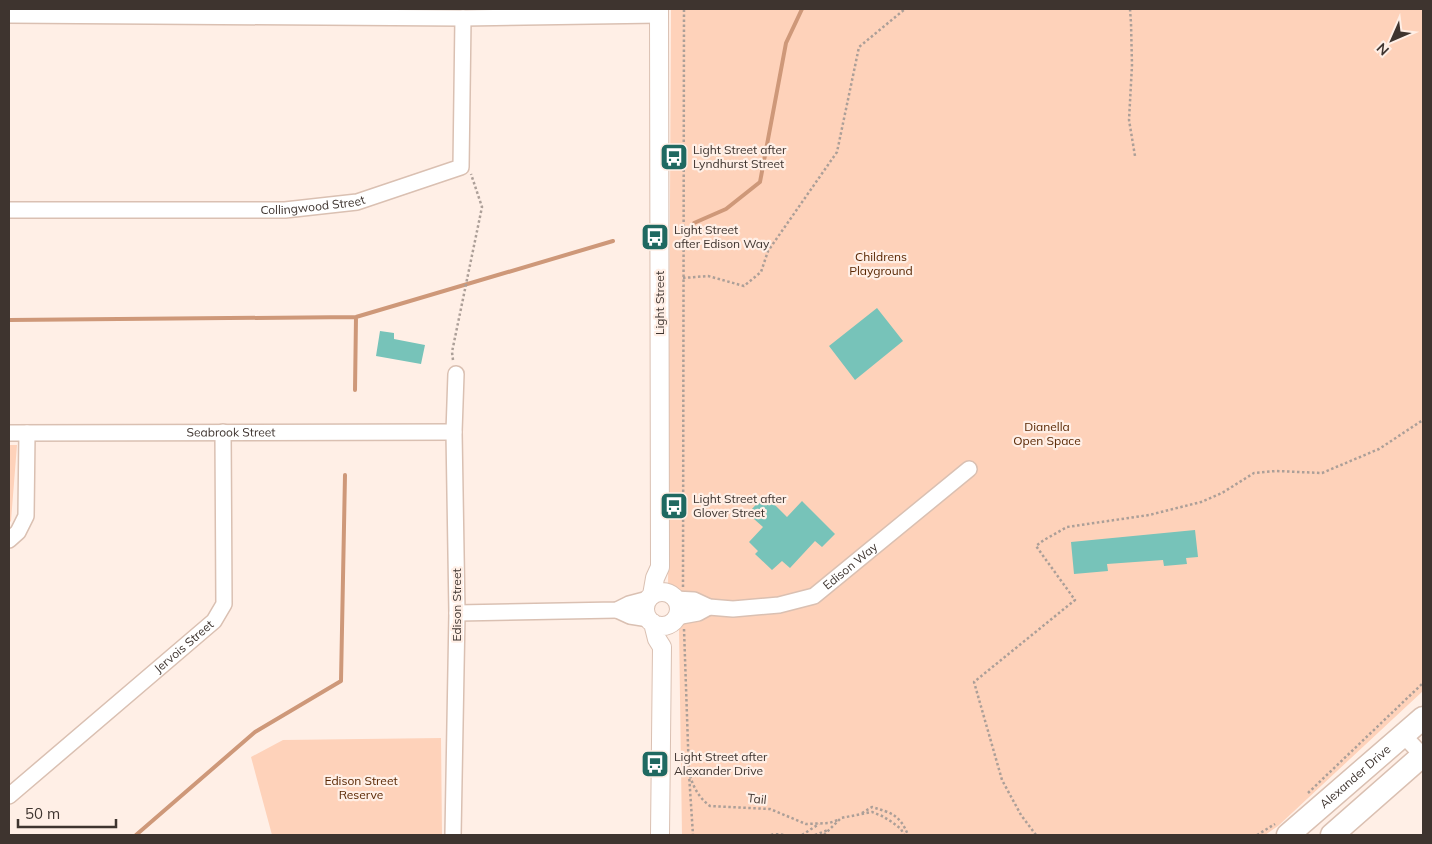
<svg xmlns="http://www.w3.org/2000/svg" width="1432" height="844" font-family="Mulish,sans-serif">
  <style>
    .green { fill: #fed2ba }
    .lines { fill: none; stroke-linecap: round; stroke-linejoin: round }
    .stream { stroke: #ce9879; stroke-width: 4 }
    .building { fill: #77c3b9 }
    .minor-casing { stroke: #dac0b2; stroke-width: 18 }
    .tertiary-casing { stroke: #dac0b2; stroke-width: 20 }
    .primary-casing { stroke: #dac0b2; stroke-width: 25 }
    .path { stroke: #ac9f98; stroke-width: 2.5; stroke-dasharray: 2.5 2.5; stroke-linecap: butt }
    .minor { stroke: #fff; stroke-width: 15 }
    .tertiary { stroke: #fff; stroke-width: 18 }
    .primary { stroke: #fff; stroke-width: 22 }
    .labels { text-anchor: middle; stroke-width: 4.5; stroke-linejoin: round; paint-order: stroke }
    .poi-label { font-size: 12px; fill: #3e342f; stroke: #ffefe6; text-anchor: start }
    .street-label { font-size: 12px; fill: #3e342f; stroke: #ffefe6 }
    .park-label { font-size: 12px; fill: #592703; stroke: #ffefe6 }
  </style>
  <rect width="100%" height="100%" fill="#ffefe6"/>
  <path class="green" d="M671,9H1423V691L1278,826L1265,835H682L679,630L668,593Z
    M9,445H17L11,521L9,523Z
    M441,738L442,835H272L251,757L283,740Z"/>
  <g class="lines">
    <path class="stream" d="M694,223L726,209L760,182L786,43L802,9
      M9,320L356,317L613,241
      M355,390L356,317
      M136,835L255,732L341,681L345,475"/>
  </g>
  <path class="building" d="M877,308L903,341L855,380L829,346Z
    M380,331L394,333V339L425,345L421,364L376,356Z
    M765,495L787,517L802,501L835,534L822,547L815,541L790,568L782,561L772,570L755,554L758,551L749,542L763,527L754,519L757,515L751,510Z
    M1195,530L1198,557L1186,558L1187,564L1164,566L1163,560L1107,564L1108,571L1074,574L1071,542Z"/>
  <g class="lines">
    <defs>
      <g id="minor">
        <path d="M9,15L463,18L659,15"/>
        <path id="s1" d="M9,210H285L357,202L461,167L463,18"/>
        <path id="s2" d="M9,433L454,432"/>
        <path d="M9,540L18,532L26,516L27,433"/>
        <path id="s3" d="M675,599L694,600L709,607L733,609L779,605L814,596L969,469"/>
        <path d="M617,610L630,616L649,619"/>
        <path d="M457,613L617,610L629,604L648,599"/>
        <path d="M676,617L698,613L709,607"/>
        <path d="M1404,736L1423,756"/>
        <path id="s4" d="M9,796L214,621L224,604L223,432"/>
        <path d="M453,835L457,613L454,432L456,374"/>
      </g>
      <path id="tertiary" d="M645 609a17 17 0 1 1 34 0a17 17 0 1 1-34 0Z
        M652,595L655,578L660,567L659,9
        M653,623L657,639L662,647L660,835"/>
      <g id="primary">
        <path id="s5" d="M1288,835L1423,718"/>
        <path d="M1332,835L1423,755"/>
      </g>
    </defs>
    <use href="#minor" class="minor-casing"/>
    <use href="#tertiary" class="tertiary-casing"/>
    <use href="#primary" class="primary-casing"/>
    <path class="path" d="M1130,9L1131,23L1132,65L1129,120L1135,156
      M683,278L708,276L744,286L761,272L768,251L837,152L859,47L905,9
      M453,360L452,352L482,207L471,174
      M683,587L684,9
      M684,629L689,774L693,835
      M690,776C694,788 699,798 710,806L770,809L806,824L829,823L838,820
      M1308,793L1423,683
      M862,813L872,807C892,813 900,815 908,835
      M771,835L774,834L786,835
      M802,835L819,824
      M815,835L828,830
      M824,835L841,818L872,812L882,816L892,822L901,829L904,835
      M1036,835L1021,815L1002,780L974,682L1075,600L1036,546L1044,540L1067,527L1149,515L1201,502L1222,493L1254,473L1276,471L1322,473L1379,449L1423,420
      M1257,835L1275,824"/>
    <use href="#minor" class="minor"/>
    <use href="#tertiary" class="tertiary"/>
    <use href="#primary" class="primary"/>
  </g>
  <defs>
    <symbol id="bus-square" viewBox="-11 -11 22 22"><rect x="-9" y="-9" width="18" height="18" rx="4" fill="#1f6961" stroke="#ffefe6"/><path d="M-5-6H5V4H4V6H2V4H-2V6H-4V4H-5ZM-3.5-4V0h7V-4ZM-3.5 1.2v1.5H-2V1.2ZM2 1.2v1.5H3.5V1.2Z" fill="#fff"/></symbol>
  </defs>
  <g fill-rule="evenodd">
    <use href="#bus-square" x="658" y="141" width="32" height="32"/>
    <use href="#bus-square" x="639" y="221" width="32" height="32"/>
    <use href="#bus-square" x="658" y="490" width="32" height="32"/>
    <use href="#bus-square" x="639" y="748" width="32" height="32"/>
  </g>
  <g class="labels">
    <g class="poi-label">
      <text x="693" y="154">Light Street after<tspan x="693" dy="14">Lyndhurst Street</tspan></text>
      <text x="674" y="234">Light Street<tspan x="674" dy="14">after Edison Way</tspan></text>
      <text x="693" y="503">Light Street after<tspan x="693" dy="14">Glover Street</tspan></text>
      <text x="674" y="761">Light Street after<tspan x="674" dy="14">Alexander Drive</tspan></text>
    </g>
    <g class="street-label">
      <text dy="4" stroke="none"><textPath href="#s1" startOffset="304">Collingwood Street</textPath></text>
      <text transform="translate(660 303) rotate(-90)" y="4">Light Street</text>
      <text dy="4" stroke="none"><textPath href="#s2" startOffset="222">Seabrook Street</textPath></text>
      <text dy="4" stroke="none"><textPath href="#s3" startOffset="189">Edison Way</textPath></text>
      <text transform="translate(457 605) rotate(-90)" y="4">Edison Street</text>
      <text dy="4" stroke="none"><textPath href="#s4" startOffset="230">Jervois Street</textPath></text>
      <text dy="4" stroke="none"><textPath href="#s5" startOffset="89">Alexander Drive</textPath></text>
      <text transform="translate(757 799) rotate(6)" y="4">Tail</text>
    </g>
    <g class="park-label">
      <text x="881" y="261">Childrens<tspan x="881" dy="14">Playground</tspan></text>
      <text x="1047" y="431">Dianella<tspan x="1047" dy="14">Open Space</tspan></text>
      <text x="361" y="785">Edison Street<tspan x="361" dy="14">Reserve</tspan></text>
    </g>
  </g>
  <rect width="1432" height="844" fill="none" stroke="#3e342f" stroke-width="20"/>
  <g transform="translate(1392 40) rotate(225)" stroke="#ffefe6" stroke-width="4" paint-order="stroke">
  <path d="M0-4L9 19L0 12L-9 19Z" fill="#3e342f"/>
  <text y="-8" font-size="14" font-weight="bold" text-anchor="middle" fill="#3e342f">N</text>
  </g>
  <path d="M18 819v8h98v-8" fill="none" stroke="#3e342f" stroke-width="2.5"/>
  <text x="25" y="819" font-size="15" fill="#3e342f" stroke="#ffefe6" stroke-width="4" paint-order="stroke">50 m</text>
</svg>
